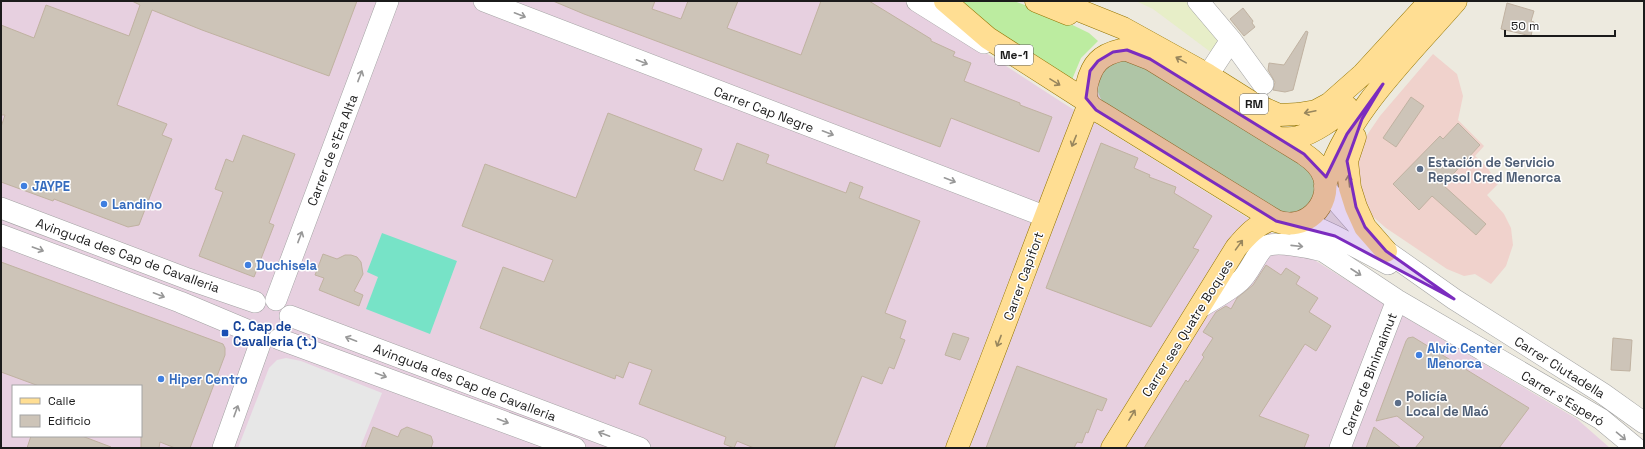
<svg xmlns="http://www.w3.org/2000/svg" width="1645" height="449" font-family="'Space Grotesk',sans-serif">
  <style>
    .commercial { fill: #f0d2cc }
    .industrial { fill: #e7d0e0; fill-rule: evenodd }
    .farmland { fill: #e7eec8 }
    .grass { fill: #bceca0 }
    .pitch { fill: #77e3c7 }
    .parking { fill: #e7e7e7 }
    .building { fill: #cdc4b8; stroke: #c0b2a1 }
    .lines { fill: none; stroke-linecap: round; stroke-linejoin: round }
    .minor-casing { stroke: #a2a2a2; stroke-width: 22 }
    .major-casing { stroke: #927400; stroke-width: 23 }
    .minor { stroke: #fff; stroke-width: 21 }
    .major { stroke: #ffde93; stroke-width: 22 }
    .oneway { stroke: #989898 }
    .oneway2 { stroke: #98865d }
    .marked { fill: #7b2cbf; fill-opacity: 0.2; stroke: #7b2cbf; stroke-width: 3; stroke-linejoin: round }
    .service-dot { fill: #5c6f8a; stroke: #fff; stroke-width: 1.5 }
    .shop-dot { fill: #3f7fe0; stroke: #fff; stroke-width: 1.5 }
    .transit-dot { fill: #1a4fb4; stroke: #fff; stroke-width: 1.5 }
    .labels { text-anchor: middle; stroke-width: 3; stroke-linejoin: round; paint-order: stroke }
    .shield { fill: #fff; stroke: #5f5f5f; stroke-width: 1 }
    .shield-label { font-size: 12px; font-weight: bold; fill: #1b1b1b }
    .street-label { font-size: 13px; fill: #1b1b1b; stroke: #fff }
    .service-label { font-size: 13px; font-weight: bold; fill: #4e5e75; stroke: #fff; text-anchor: start }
    .shop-label { font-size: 13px; font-weight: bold; fill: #366cbe; stroke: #fff; text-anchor: start }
    .transit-label { font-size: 13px; font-weight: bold; fill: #164399; stroke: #fff; text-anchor: start }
  </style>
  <rect width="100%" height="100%" fill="#edeadf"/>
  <path class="commercial" d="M1433,54L1457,74L1463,96L1458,120L1484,146L1475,156L1487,167L1498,184L1487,195L1504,214L1511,228L1513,245L1506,266L1491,284L1475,274L1464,276L1447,269L1386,228L1371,215L1360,200L1355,157L1365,138L1380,116Z"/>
  <path class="industrial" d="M1,1H906L1063,103L1243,215L1413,322L1577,419L1610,448H1ZM13,386H141V436H13Z"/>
  <path class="farmland" d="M1136,1H1191L1224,42L1212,53L1153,9Z"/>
  <path class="grass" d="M953,1H1014L1052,15L1089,33L1098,41L1081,58L1071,82Z
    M1128,60L1139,62L1301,162C1305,165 1310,169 1312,173C1319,184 1313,202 1303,209C1295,215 1284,213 1276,212L1103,104L1098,92L1099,81L1106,68L1116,61Z"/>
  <path class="pitch" d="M382,233L457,261L430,334L366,309L378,277L367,272Z"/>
  <path class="parking" d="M286,358L301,361L382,393L360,448H238L269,368L277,360Z"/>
  <path class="building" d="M132,1H357L329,76L202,30L152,10L117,105L167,124L162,135L172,139L139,225L128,227L54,199L53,201L1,182V127L5,115H1V25L34,38L46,5L129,36L140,5Z
    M553,1H655L652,9L681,19L688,1H738L727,28L801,55L821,1H869L931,39V41L955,52L953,56L971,63L964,81L1020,103V105L1052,117L1039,152L951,118L940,147L584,14Z
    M1507,3L1534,11L1531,21L1534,22L1531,36L1501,29Z
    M1243,8L1253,21L1252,23L1255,27L1244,36L1230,19Z
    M1306,31L1308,32L1293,90L1285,92L1273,90L1275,82L1268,70L1269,63L1284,65Z
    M1411,97L1424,106L1396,147L1383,138Z
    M608,113L702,149L694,170L723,181L737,143L769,155L766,163L846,193L850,182L863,187L859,198L920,221L885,313L906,321L900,338L905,340L894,369L889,367L882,384L862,376L834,448H754L737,441L734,448L724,444L726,437L639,404L652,370L629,362L623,378L616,375L615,379L480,328L503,267L544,282L553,260L462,226L485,164L576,198Z
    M1458,123L1480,145L1443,185L1486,224L1476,235L1432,196L1419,210L1393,184L1440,136L1443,139Z
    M243,135L295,154L269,223L274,225L254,277L199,256L223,192L215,189L226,159L233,162Z
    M1101,143L1138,158L1134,168L1150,175L1149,177L1176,187L1174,193L1212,216L1193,248L1199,250L1151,327L1046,288Z
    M323,254L337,259L345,255H351L357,257L361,262L363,274L354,291L363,295L359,306L319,290L324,278L315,275Z
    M1,262L223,344L225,348V355L190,448H175L160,442L159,448H141V386H39L1,372Z
    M1266,265L1281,275L1286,268L1300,277L1296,284L1318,298L1309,312L1331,326L1316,351L1305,344L1259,416L1309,435L1304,448H1144L1186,380L1188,382L1204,357L1202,355L1213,338L1203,332L1216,312L1226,306L1231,309L1237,298L1253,285Z
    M953,333L969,338L960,360L945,355Z
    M1413,337L1529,408L1499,448H1415L1424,437L1397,416L1376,421L1406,341L1408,338Z
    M1613,338L1632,340L1630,371L1611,370Z
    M1017,366L1107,399L1102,411L1097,409L1088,433L1086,432L1082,443L1077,442L1074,448H986Z
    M373,427L398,437L401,430L407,427L431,436L433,442L431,448H365Z
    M1374,427L1401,448H1366Z
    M31,436H82L111,447V448H27Z"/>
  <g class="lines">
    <defs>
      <path id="minor" d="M484,1L1044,216
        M917,1L984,43
        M1198,1L1231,40L1208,75
        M1231,40L1263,84
        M1325,188L1361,229L1386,251L1454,299L1602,393L1644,423
        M1,208L188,279L255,302
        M1287,223L1320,229L1335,236L1388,264
        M1,235L180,302L249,331
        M276,300L388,1
        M1201,307C1213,299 1228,292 1240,281C1250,272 1254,258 1263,248C1271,239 1312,248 1323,251L1397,300L1601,419L1636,448
        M290,316L640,448
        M279,339L575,448
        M223,448L261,341
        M1340,448L1397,300"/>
      <path id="major" d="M945,1L988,38L1088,102
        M1036,1L1068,14
        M1056,1L1123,28L1208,75L1254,104L1279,115L1298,114L1316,111L1329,104L1363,74L1430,1
        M1121,50H1127L1150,59L1304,154C1313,160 1321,167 1324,177C1332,206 1304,232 1276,221L1103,114C1098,111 1091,108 1088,103C1085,97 1086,89 1087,84C1092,64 1100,55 1121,50Z
        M1355,137L1347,161L1350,188L1356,207L1365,227L1386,251
        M1279,138C1285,138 1292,139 1298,137C1312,134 1337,117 1347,107
        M1325,186C1343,117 1410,54 1456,1
        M957,448C1002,334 1044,218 1089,104
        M1112,448L1236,248C1247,235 1257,224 1273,219"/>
    </defs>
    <use href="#minor" class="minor-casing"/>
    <use href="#major" class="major-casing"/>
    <use href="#minor" class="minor"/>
    <use href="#major" class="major"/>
  </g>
  <defs><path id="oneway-shaft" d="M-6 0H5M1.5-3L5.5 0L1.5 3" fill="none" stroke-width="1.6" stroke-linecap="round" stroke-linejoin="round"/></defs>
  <g class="oneway">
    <use href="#oneway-shaft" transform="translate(520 15) rotate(21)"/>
    <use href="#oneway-shaft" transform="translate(642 62) rotate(21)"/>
    <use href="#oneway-shaft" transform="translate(360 76) rotate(-69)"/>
    <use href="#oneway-shaft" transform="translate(828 133) rotate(21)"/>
    <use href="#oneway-shaft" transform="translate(950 180) rotate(21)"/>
    <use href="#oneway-shaft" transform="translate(300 237) rotate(-69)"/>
    <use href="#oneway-shaft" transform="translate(1297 246) rotate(6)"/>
    <use href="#oneway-shaft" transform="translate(38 249) rotate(20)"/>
    <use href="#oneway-shaft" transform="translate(1356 272) rotate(33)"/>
    <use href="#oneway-shaft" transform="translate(159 295) rotate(21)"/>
    <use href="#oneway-shaft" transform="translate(351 339) rotate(-159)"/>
    <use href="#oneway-shaft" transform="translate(381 375) rotate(20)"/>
    <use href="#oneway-shaft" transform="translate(236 411) rotate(-70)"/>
    <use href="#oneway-shaft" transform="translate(503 421) rotate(21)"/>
    <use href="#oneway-shaft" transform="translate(604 434) rotate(-159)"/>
    <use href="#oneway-shaft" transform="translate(1621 436) rotate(40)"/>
  </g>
  <g class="oneway2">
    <use href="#oneway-shaft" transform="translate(1181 60) rotate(-151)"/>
    <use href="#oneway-shaft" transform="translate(1055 82) rotate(32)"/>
    <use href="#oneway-shaft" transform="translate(1310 112) rotate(168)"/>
    <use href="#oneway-shaft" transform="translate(1074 141) rotate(112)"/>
    <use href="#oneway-shaft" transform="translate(1349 181) rotate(-96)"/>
    <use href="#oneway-shaft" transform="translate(1239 245) rotate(-54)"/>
    <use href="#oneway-shaft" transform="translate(999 341) rotate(111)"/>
    <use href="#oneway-shaft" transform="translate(1132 415) rotate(-59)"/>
  </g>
  <path class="marked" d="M1127,50L1150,59L1304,154L1326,177L1347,134L1383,84L1362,119L1347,161L1356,207L1365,227L1386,251L1454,299L1335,236L1276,221L1096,110L1086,98L1090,71L1098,61L1113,52Z"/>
  <g class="service-dot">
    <circle cx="1420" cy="169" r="4"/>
    <circle cx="1398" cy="403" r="4"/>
  </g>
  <g class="shop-dot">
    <circle cx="24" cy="186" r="4"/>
    <circle cx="104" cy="204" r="4"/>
    <circle cx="248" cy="265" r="4"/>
    <circle cx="1419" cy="355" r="4"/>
    <circle cx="161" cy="379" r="4"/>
  </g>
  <rect class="transit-dot" x="221" y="329" width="8" height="8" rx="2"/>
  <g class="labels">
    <g class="shield">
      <rect x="995" y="45" width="38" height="20" rx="3"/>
      <rect x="1240" y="94" width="28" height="20" rx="3"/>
    </g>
    <g class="shield-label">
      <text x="1014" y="59">Me-1</text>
      <text x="1254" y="108">RM</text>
    </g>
    <g class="street-label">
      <text transform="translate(764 109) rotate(21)" y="5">Carrer Cap Negre</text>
      <text transform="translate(332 150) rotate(-69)" y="5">Carrer de s'Era Alta</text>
      <text transform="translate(128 255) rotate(20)" y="5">Avinguda des Cap de Cavalleria</text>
      <text transform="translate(1023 276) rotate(-70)" y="5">Carrer Capifort</text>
      <text transform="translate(1187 328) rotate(-58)" y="5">Carrer ses Quatre Boques</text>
      <text transform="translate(1560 367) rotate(32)" y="5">Carrer Ciutadella</text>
      <text transform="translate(1369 374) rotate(-69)" y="5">Carrer de Binimaimut</text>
      <text transform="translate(465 382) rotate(21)" y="5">Avinguda des Cap de Cavalleria</text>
      <text transform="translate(1563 398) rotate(31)" y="5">Carrer s'Esperó</text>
    </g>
    <g class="service-label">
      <text x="1428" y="167">Estación de Servicio<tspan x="1428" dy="15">Repsol Cred Menorca</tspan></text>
      <text x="1406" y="401">Policía<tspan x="1406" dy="15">Local de Maó</tspan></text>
    </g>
    <g class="shop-label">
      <text x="32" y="191">JAYPE</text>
      <text x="112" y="209">Landino</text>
      <text x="256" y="270">Duchisela</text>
      <text x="1427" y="353">Alvic Center<tspan x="1427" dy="15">Menorca</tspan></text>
      <text x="169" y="384">Hiper Centro</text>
    </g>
    <g class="transit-label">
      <text x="233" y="331">C. Cap de<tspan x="233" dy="15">Cavalleria (t.)</tspan></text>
    </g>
  </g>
  <rect width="1645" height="449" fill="none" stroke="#1b1b1b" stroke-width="4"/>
  <rect x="12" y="385" width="130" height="52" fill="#ffffff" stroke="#a4a4a4"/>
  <rect x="20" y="398" width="20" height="6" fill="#ffde93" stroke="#a4a4a4"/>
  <text x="48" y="405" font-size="12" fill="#1b1b1b">Calle</text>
  <rect x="20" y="415" width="20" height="12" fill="#cdc4b8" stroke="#a4a4a4"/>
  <text x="48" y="425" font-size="12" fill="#1b1b1b">Edificio</text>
  <path d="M1505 30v6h110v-6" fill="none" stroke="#1b1b1b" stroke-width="2"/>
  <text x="1511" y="30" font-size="12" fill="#1b1b1b" stroke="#ffffff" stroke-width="3" paint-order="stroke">50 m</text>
</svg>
